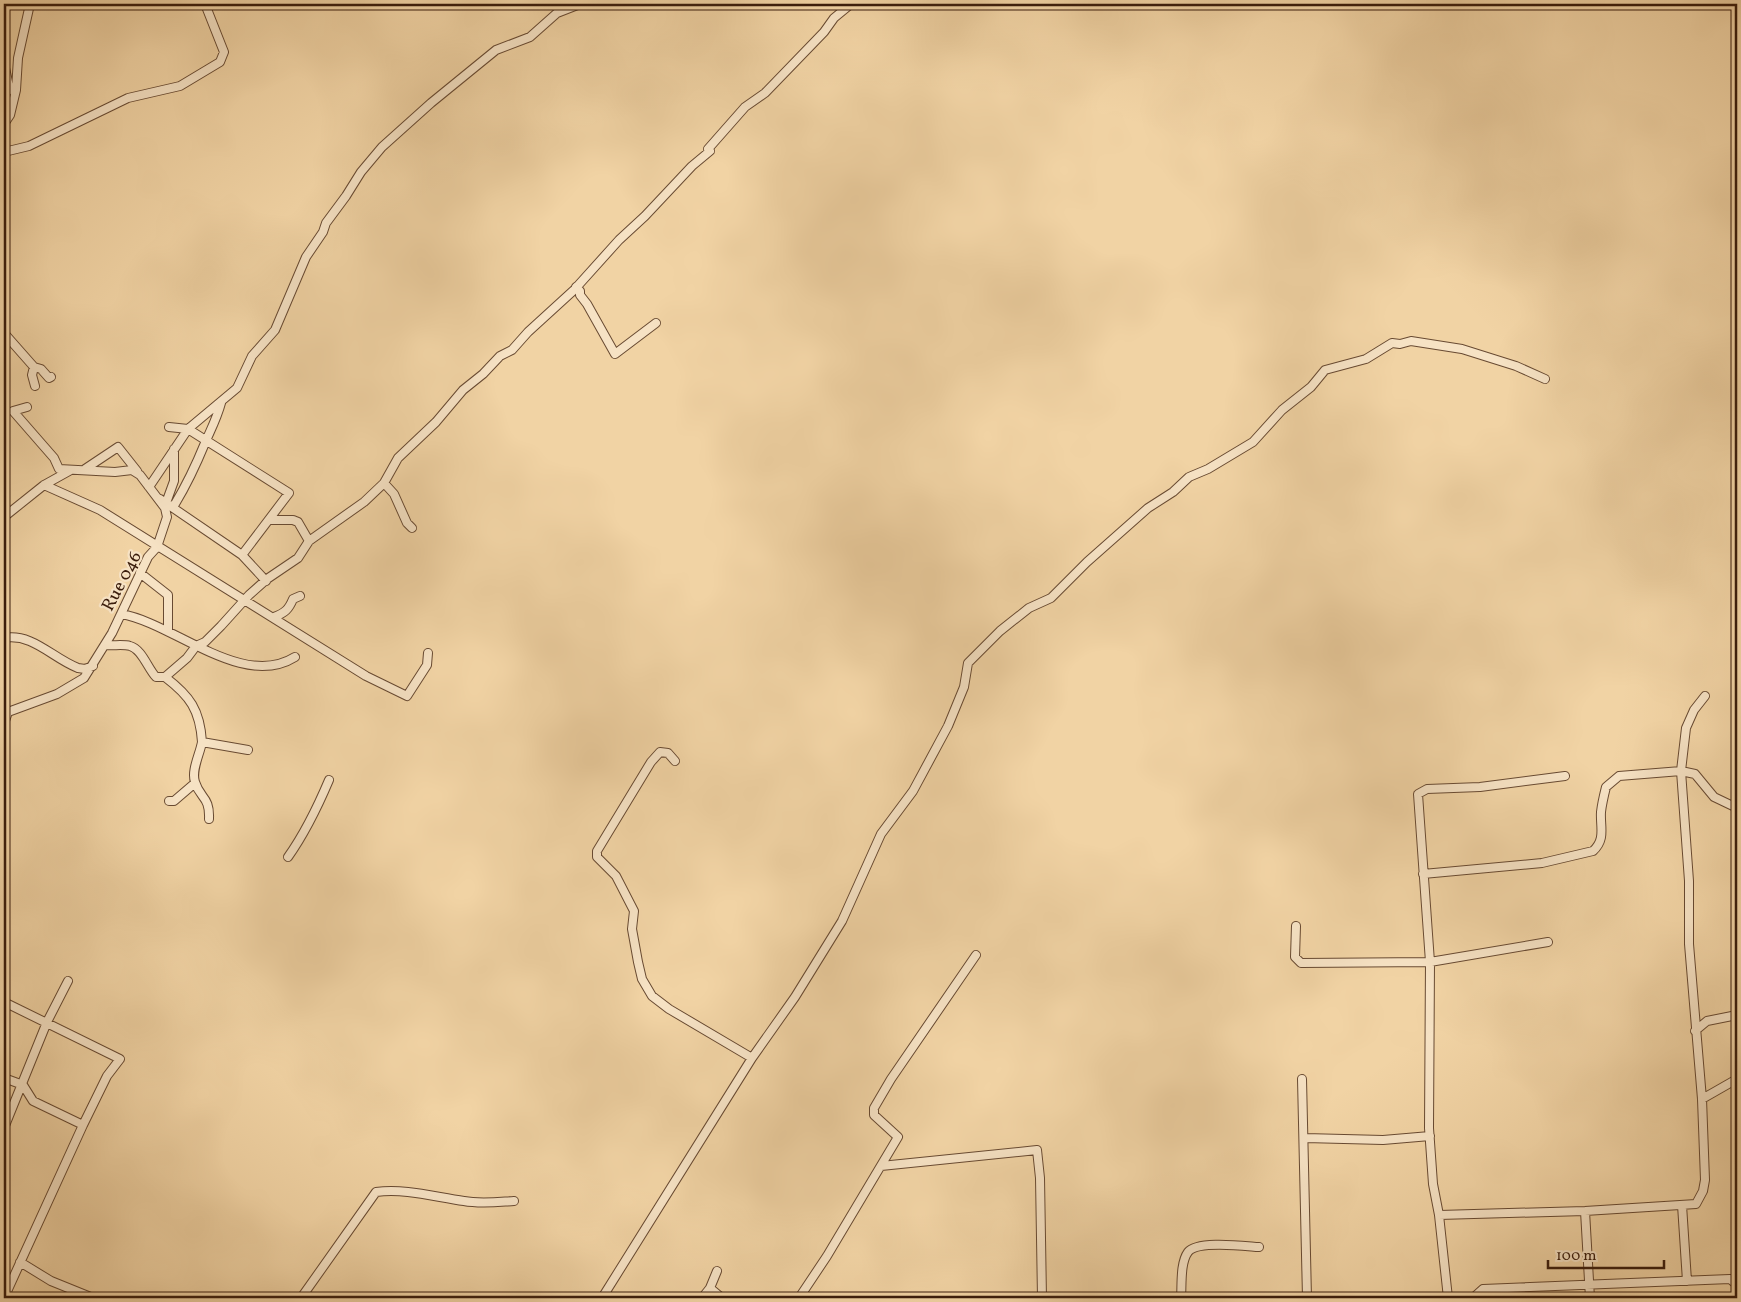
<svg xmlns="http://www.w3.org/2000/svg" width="1741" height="1302" font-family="Vollkorn,serif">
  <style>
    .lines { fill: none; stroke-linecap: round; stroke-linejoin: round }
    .minor-casing { stroke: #684a32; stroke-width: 10 }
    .minor { stroke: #f6e2c4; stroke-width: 8 }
    .labels { text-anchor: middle; stroke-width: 4.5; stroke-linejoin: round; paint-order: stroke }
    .street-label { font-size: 18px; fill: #3b1d0c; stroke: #f6e2c4 }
  </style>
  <rect width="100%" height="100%" fill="#f1d3a4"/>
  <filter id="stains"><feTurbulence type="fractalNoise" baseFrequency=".004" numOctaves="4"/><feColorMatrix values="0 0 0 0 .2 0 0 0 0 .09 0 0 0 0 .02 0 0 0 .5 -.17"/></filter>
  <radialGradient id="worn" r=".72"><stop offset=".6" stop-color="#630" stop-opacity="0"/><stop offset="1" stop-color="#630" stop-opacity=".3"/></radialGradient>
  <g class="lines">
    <defs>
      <path id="minor" d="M4,63L9,87L15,93
        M4,145V124L10,115L16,90L18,58L30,4
        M4,152L29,146L128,98L180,86L220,62L224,52L205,4
        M4,212V236
        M576,287L580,291V295L587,304L615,354L656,323
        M4,333L34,367L41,369L49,378L51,377
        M34,367L32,375L35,386
        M169,427L188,429L237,388L252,356L275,330L306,257L323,232L326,223L346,196L361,172L382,147L431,103L496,50L530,37L557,13L580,4
        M85,469L118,447L137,471
        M384,483L394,494L407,523L412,528
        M44,485L100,510L366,676L407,696L427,665L428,653
        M149,487L188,429L289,493L242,555L160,499
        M166,503L174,481V449
        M171,506L175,504C187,484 196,465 205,443C211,429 217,418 221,403
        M4,517L44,485L71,470
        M270,520H293L298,522L309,541
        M242,555L266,581
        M140,573L168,595V631
        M121,614C174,623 242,690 295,657
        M274,617C285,613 289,609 293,599L300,596
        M4,638C33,633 52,658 78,668L85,669L93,666
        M105,645C113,646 123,644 130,646C142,649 148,669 156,677H165C190,696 200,710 202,742L248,750
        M165,677L187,658L196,646L205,642L221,626L249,595L267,579L298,558L309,541L364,502L384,483L398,458L436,422L463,390L483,374L500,356L512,350L528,332L574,290L619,240L645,216L692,166L710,151L708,149L745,107L765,93L824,32L834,18L851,4
        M4,724L8,712L57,694L84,678L112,633L148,557L157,547L167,517L165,508L140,475L132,470L115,472L59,469L54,458L13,411L27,407
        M202,742C200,754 191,770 195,782C200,799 210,796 209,819
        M675,761L668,753L660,752L651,762L597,851V857L616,876L634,911L632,929L638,962L642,979L652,996L669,1009L752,1058
        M169,801H174L195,783
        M288,857C305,833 318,806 329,780
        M1423,874L1542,863L1593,851C1606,839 1600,827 1601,812C1602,803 1604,795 1606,787L1619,776L1681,771L1695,774L1714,797L1737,808
        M1296,926L1295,957L1301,963L1430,962L1548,942
        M4,1002L120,1059L107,1076L83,1125L4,1298
        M1695,1031L1707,1021L1737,1015
        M4,1078L23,1085L33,1101L83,1125
        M1302,1079L1307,1298
        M1702,1099L1737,1079
        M4,1128L47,1022L68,981
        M1305,1138L1383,1140L1430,1136
        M881,1166L1037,1150L1040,1178L1042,1298
        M1682,1205L1687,1281
        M1585,1211L1590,1298
        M1439,1215L1585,1211L1696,1204L1703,1191L1705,1180L1702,1099L1689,944V881L1681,771L1686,728L1694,710L1705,696
        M20,1262L51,1281L93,1298
        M710,1288L722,1298
        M301,1298L376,1192C405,1188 435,1197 464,1201C480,1204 497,1202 514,1201
        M602,1298L752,1058L795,997L842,921L881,834L913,791L948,726L964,687L968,663L1000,631L1029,608L1051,598L1087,562L1148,508L1173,492L1189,477L1208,469L1253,442L1282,410L1311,387L1325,370L1366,359L1392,343L1400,344L1411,341L1462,349L1516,366L1545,379
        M702,1298L710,1288L717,1271
        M799,1298L827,1256L898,1137L874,1115V1108L891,1079L976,955
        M1181,1298C1182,1285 1180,1263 1188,1252C1197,1240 1244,1246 1259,1247
        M1448,1298L1439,1215L1433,1184L1429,1128L1430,962L1418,794L1427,789L1480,787L1565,776
        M1473,1298L1483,1289L1730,1279L1737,1285"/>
    </defs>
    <use href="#minor" class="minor-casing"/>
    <use href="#minor" class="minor"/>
  </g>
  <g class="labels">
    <g class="street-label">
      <text transform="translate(121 581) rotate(-62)" y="6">Rue 046</text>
    </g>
  </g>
  <rect width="1741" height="1302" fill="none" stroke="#f1d3a4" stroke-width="20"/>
  <rect x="5" y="5" width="1731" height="1292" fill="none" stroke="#3b1d0c" stroke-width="2.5"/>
  <rect x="10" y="10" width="1721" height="1282" fill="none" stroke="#3b1d0c"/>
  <path d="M1548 1260v8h116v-8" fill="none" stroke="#3b1d0c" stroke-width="2.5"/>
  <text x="1556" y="1260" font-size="15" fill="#3b1d0c" stroke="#f6e2c4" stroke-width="4" paint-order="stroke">100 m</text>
  <rect width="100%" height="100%" filter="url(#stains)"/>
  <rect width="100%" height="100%" fill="url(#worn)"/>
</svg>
